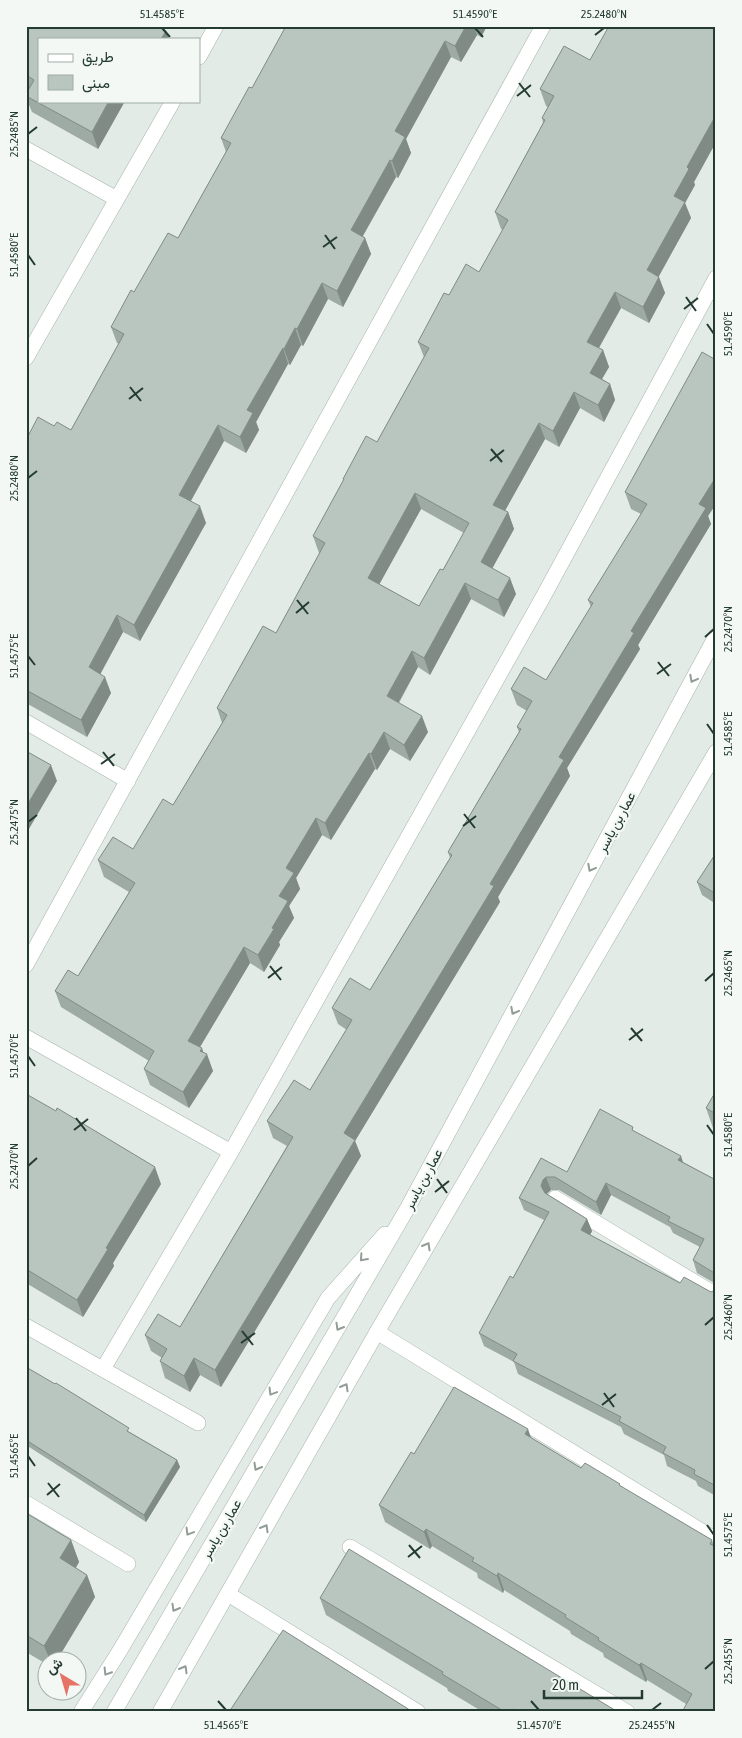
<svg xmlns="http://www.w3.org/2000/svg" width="742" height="1738" font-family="'Asap Condensed',Vazirmatn,sans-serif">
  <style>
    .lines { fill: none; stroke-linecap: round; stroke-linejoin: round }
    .service-casing { stroke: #a6b3ac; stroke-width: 16 }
    .minor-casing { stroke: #a6b3ac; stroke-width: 16 }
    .tertiary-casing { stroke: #a6b3ac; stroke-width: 16 }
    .service { stroke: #fff; stroke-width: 15 }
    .minor { stroke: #fff; stroke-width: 15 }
    .tertiary { stroke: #fff; stroke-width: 15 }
    .wall { fill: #9eaaa4; fill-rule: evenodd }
    .shaded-wall { fill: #818b86 }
    .building { fill: #b8c6bf; stroke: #818b86; fill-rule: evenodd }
    .oneway { stroke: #929d98 }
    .ticks { fill: none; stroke: #243b31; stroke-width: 2 }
    .labels { text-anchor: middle; stroke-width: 4.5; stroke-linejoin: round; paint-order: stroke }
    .street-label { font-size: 14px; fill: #243b31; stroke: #f3f8f5 }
    .neatline { fill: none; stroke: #243b31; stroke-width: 2 }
    .ticks-label { font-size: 12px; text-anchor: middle; fill: #243b31 }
  </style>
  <rect width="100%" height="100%" fill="#e3ebe6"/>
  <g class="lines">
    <defs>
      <path id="service" d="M228,1594L418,1712"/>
      <path id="minor" d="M199,57L216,26
        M26,149L117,199
        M26,358L173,101
        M26,722L128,781
        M26,965L543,26
        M26,1037L231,1152
        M555,1198L716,1295
        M26,1326L198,1423
        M377,1332L716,1540
        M103,1369L231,1152L543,597L716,278
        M26,1503L128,1564
        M350,1547L627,1712"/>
      <path id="tertiary" d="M81,1712L119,1652L328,1298L385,1234
        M114,1712L407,1209L716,636
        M160,1712L377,1332L716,752"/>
    </defs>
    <use href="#service" class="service-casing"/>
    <use href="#minor" class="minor-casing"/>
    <use href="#tertiary" class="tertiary-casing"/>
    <use href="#service" class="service"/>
    <use href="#minor" class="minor"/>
    <use href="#tertiary" class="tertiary"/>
  </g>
  <path class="wall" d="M26,26H166L164,30L166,31L169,39H39L125,101L98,149L32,112L26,98V94L28,90L26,89Z
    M300,26H487L481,37L477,35L461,62L451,57L406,139L411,153L398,178L396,177L363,236L365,238L371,254L343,307L328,299L303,346L301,345L290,365L288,364L256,422L259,430L246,453L224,441L191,501L206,523L140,641L123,632L100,674L111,693L87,737L26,703V440L54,426L71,430L119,344L117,343L111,327L134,292L178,238L226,152L221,138L252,88Z
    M716,26V142L694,182L695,185L685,203L691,218L658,277L665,293L649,323L621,308L599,348L603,350L609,367L602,379L610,384L615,400L604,422L580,408L559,447L545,439L505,511L508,512L514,529L492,568L516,594L504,617L471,599L430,675L418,667L399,703L428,732L410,761L390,749L377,770L375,769L331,840L322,835L296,878L300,889L289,906L294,918L279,942L280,945L264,972L250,963L200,1047L213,1071L189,1108L150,1085L144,1069L149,1061L61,1007L55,991L78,976L129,892L104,877L98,860L133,849L173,805L222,723L217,708L276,633L320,553H319L313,536L344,480L343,479L377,442L424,357L418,342L449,295L479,272L503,230L501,229L495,212L543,123L542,118L548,107L546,106L540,89L590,60ZM421,509L464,533L443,570L419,606L379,584Z
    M716,360V504L708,516L711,524L638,645L640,649L567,768L570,776L498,897L500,902L355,1141L361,1156L221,1387L200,1375L190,1392L165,1378L160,1361L162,1358L151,1351L145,1335L180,1327L287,1146L273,1138L267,1121L310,1090L347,1030L338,1024L332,1008L370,990L450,858L448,852L519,732L517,727L527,711L517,705L511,689L546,680L591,607L588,600L641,514L631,509L625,492Z
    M716,853V904L702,895L697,882Z
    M716,1091V1130L713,1128L706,1108Z
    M26,1096L161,1184L113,1263L114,1266L83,1317L26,1283Z
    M635,1132L683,1162L716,1180V1284L697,1273L693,1260L700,1247L673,1233L670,1227L611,1195L601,1215L559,1190H551L547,1194L587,1219L592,1231L590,1235L680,1283L711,1292L716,1290V1496L698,1486L696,1481L667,1466L664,1455L624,1434L621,1427L518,1374L514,1362L484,1346L479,1333L513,1278L544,1220L524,1210L519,1198L541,1158L567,1172Z
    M26,1367L131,1433L177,1460L180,1467L146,1522L26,1445Z
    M531,1438L581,1468L621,1487L712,1540L714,1546L716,1712L686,1704L647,1680L646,1682L604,1657L603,1653L571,1634L570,1631L504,1590L503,1593L478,1578L477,1573L432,1546L430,1549L385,1522L379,1505L414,1454Z
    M26,1513L71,1540L79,1562L76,1568L87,1575L95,1597L57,1660H48V1665L26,1652Z
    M320,1598L618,1712H483L448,1691L447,1688L326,1615Z"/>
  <path class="shaded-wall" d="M153,26H166L159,39Z
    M466,26H474L477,35L461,62L455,46Z
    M477,26H487L481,37Z
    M166,31L169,39H161Z
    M445,41L451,57L406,139L411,153L398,178L392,161L395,131Z
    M109,101H125L98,149L92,132Z
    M716,115V142L694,182L695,185L685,203L691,218L653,287L647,270L674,196L687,167Z
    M390,160L396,177L357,246L351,230Z
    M365,238L371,254L343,307L337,291Z
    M659,277L665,293L649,323L643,307Z
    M322,283L328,299L303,346L297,329Z
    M615,292L621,308L593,358L587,342Z
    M295,328L301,345L290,365L284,349Z
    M283,348L288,364L256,422L259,430L246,453L240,437L247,410Z
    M603,350L609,367L596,389L590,373Z
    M610,384L615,400L604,422L598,405Z
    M574,392L580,408L559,447L553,431Z
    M539,423L545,439L499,521L493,505Z
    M218,425L224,441L185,511L179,495Z
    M716,477V504L708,516L711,524L638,645L640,649L567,768L570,776L498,897L500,902L355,1141L361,1156L221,1387L215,1370L344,1133L490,884L559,757L631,631L699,504Z
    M415,493L421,509L374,594L368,578Z
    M200,506L206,523L140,641L134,625Z
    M508,512L514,529L487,578L481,562Z
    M510,578L516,594L504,617L498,600Z
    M465,583L471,599L430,675L424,658Z
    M117,615L123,632L95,684L89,667Z
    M412,651L418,667L393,712L387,696Z
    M105,677L111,693L87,737L81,720Z
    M422,716L428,732L410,761L404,745Z
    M384,732L390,749L377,770L371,754Z
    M369,753L375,769L331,840L325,823Z
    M51,765L57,781L26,834V807Z
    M316,818L322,835L296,878L300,889L289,906L294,918L279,942L280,945L264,972L258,955L272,928L286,868Z
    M244,947L250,963L194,1057L188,1041Z
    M202,1048L205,1057L207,1054L213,1071L189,1108L183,1092Z
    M681,1156L685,1168L678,1160Z
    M155,1167L161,1184L113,1263L114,1266L83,1317L77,1300L106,1248Z
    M546,1177L551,1190L547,1193L546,1198L541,1186L543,1180Z
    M606,1183L611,1195L601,1215L596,1202Z
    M587,1219L592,1231L586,1243L581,1230Z
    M194,1358L200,1375L190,1392L184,1376Z
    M528,1429L534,1446L525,1434Z
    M177,1460L180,1467L146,1522L144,1515Z
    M426,1529L432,1546L430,1549L424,1532Z
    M71,1540L79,1562L68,1580L60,1558Z
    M498,1573L504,1590L503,1593L497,1576Z
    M87,1575L95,1597L57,1660H50L44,1646Z
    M641,1663L647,1680L646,1682L639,1665Z"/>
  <path class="building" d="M26,26H157L166,31L161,39H39V101H109L92,132L26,96V94L34,80L26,75Z
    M286,26H298L300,27V26H466L455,46L445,41L395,131L405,137L392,161L390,160L351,230L365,238L337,291L322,283L297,329L295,328L284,349L283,348L247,410L253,413L240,437L218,425L179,495L200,506L134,625L117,615L89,667L105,677L81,720L26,690V666L28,663H26V477L29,473L26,471V440L38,417L54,426L57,422L71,430L124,334L111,327L131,290L134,292L168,233L178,238L231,143L221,138L249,87L252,88Z
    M609,26H716V115L687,167L689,169L674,196L685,202L647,270L659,277L643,307L615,292L587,342L603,350L590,373L610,384L598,405L574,392L553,431L539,423L493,505L508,512L481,562L510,578L498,600L465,583L424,658L412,651L387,696L422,716L404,745L384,732L371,754L369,753L325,823L316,818L286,868L294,873L279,896L288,901L272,928L274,929L258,955L244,947L188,1041L202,1048L200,1051L207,1054L183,1092L144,1069L154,1051L55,991L68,970L78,976L135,883L98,860L113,837L133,849L163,799L173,805L227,715L217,708L263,626L276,633L325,543L313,536L344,479H343L366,436L377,442L429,348L418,342L444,293L449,295L466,264L479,272L508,220L495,212L545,120L542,118L554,96L540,89L564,46L590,60ZM415,493L469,523L443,570L440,569L419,606L368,578Z
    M702,352L716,360V477L699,504L706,508L631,631L634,633L559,757L564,760L490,884L494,886L344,1133L355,1140L215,1370L194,1358L184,1376L160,1361L167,1349L145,1335L158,1314L180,1327L293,1137L267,1121L294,1080L310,1090L352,1020L332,1008L350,978L370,990L452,855L448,852L521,729L517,727L532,701L511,689L524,667L546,680L593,603L588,600L647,504L625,492Z
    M26,751L51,765L26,807Z
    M716,853V894L697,882Z
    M716,1091V1114L706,1108Z
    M28,1095L56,1111L57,1108L155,1167L106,1248L108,1249L77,1300L26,1269V1096L27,1097Z
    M600,1109L633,1127L632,1130L681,1156L678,1160L716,1180V1274L693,1260L704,1239L668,1221L670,1217L606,1183L596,1202L555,1177H546L543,1180L541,1186L545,1193L587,1219L581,1230L680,1283L684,1277L711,1292L716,1290V1486L694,1474L695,1470L663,1453L666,1447L619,1421L621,1417L513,1361L517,1354L479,1333L510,1276L513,1278L549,1212L519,1198L541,1158L567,1172Z
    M26,1367L55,1384L56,1383L129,1428L127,1431L177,1460L144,1515L26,1440Z
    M454,1387L528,1429L525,1434L581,1468L585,1463L620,1484L619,1485L712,1540L710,1544L716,1547V1712H682L692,1694L641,1663L639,1665L598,1640L599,1638L565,1617L566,1615L498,1573L497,1576L472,1561L474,1558L426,1529L424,1532L379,1505L411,1452L414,1454Z
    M26,1513L71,1540L60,1558L87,1575L44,1646L26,1635Z
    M349,1549L618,1712H519L513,1709L512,1712H505L442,1674L443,1672L320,1598Z
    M283,1630L413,1712H229Z"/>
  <defs><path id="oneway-chevron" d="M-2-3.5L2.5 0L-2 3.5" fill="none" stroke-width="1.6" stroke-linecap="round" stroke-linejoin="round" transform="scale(1.25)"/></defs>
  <g class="oneway">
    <use href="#oneway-chevron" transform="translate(693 679) rotate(118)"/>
    <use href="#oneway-chevron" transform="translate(591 868) rotate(118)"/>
    <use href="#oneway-chevron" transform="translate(514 1011) rotate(118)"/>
    <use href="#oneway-chevron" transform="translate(427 1246) rotate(-60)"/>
    <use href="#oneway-chevron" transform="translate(363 1258) rotate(132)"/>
    <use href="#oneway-chevron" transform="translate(339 1327) rotate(120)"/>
    <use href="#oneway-chevron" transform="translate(345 1387) rotate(-60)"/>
    <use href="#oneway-chevron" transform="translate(272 1392) rotate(121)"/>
    <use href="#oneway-chevron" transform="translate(257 1467) rotate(120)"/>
    <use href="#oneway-chevron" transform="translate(265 1528) rotate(-60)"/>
    <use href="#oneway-chevron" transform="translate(189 1532) rotate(121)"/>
    <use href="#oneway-chevron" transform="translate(175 1608) rotate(120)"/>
    <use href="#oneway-chevron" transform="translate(184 1669) rotate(-60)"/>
    <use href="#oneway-chevron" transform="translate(107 1672) rotate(122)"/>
  </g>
  <path class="ticks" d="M162,28L170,37M475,28L483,37M595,35L604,28M519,83L530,97M517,96L531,85M28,134L37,127M325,235L335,249M323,247L337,237M28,255L35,265M686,297L696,311M684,309L698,298M707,324L714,334M130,387L141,401M129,399L143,388M491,449L502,462M490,461L504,450M28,478L37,471M297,600L308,614M296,613L309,602M705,637L714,629M28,656L35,665M658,662L669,676M657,674L671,664M707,724L714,734M103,752L114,766M101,764L115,754M464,814L475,828M28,822L37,815M463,826L476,816M270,966L281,980M268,978L282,967M705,981L714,973M631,1028L642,1041M629,1040L643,1029M28,1056L35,1066M76,1118L86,1131M707,1125L714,1135M74,1130L88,1119M28,1166L37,1158M437,1179L447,1193M435,1192L449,1181M705,1325L714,1317M242,1331L253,1345M241,1343L255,1333M604,1393L614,1407M602,1405L616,1394M28,1456L35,1466M48,1483L59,1497M47,1495L60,1484M707,1525L714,1535M409,1545L420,1558M408,1557L422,1546M705,1669L714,1661M218,1701L226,1710M531,1701L539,1710M652,1710L661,1703"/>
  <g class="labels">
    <g class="street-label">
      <text transform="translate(616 822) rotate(-62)" y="5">عمار بن ياسر</text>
      <text transform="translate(423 1179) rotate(-62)" y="5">عمار بن ياسر</text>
      <text transform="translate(221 1529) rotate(-60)" y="5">عمار بن ياسر</text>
    </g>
  </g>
  <rect width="742" height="1738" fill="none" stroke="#f3f8f5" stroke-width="55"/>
  <rect x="38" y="38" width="162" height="65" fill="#f3f8f5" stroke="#a0aca7"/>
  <rect x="48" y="54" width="25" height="8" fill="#ffffff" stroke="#a0aca7"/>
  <text x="82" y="62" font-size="15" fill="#243b31">طريق</text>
  <rect x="48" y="75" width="25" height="15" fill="#b8c6bf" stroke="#a0aca7"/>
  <text x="82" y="88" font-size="15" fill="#243b31">مبنى</text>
  <g transform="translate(62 1676) rotate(322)"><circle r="24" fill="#f3f8f5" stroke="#a0aca7"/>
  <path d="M0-4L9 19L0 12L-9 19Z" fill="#e57467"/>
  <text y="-8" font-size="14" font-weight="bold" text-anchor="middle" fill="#243b31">ش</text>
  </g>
  <path d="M544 1690v8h98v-8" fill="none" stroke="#243b31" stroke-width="2.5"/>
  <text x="552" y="1690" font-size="15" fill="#243b31" stroke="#f3f8f5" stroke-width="4" paint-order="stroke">20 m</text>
  <rect x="28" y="28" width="686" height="1682" class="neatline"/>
  <g class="ticks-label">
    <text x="162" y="18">51.4585°E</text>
    <text x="475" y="18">51.4590°E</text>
    <text x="604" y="18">25.2480°N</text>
    <text transform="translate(14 134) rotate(-90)" y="4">25.2485°N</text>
    <text transform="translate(14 255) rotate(-90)" y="4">51.4580°E</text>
    <text transform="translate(728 334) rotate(-90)" y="4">51.4590°E</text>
    <text transform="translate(14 478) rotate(-90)" y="4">25.2480°N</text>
    <text transform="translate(728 629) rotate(-90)" y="4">25.2470°N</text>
    <text transform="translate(14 656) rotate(-90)" y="4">51.4575°E</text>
    <text transform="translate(728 734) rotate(-90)" y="4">51.4585°E</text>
    <text transform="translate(14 822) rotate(-90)" y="4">25.2475°N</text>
    <text transform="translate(728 973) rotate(-90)" y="4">25.2465°N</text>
    <text transform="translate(14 1056) rotate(-90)" y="4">51.4570°E</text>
    <text transform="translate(728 1135) rotate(-90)" y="4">51.4580°E</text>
    <text transform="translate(14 1166) rotate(-90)" y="4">25.2470°N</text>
    <text transform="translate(728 1317) rotate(-90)" y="4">25.2460°N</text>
    <text transform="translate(14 1456) rotate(-90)" y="4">51.4565°E</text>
    <text transform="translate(728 1535) rotate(-90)" y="4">51.4575°E</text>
    <text transform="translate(728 1661) rotate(-90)" y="4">25.2455°N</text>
    <text x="226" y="1729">51.4565°E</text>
    <text x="539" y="1729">51.4570°E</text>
    <text x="652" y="1729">25.2455°N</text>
  </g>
</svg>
